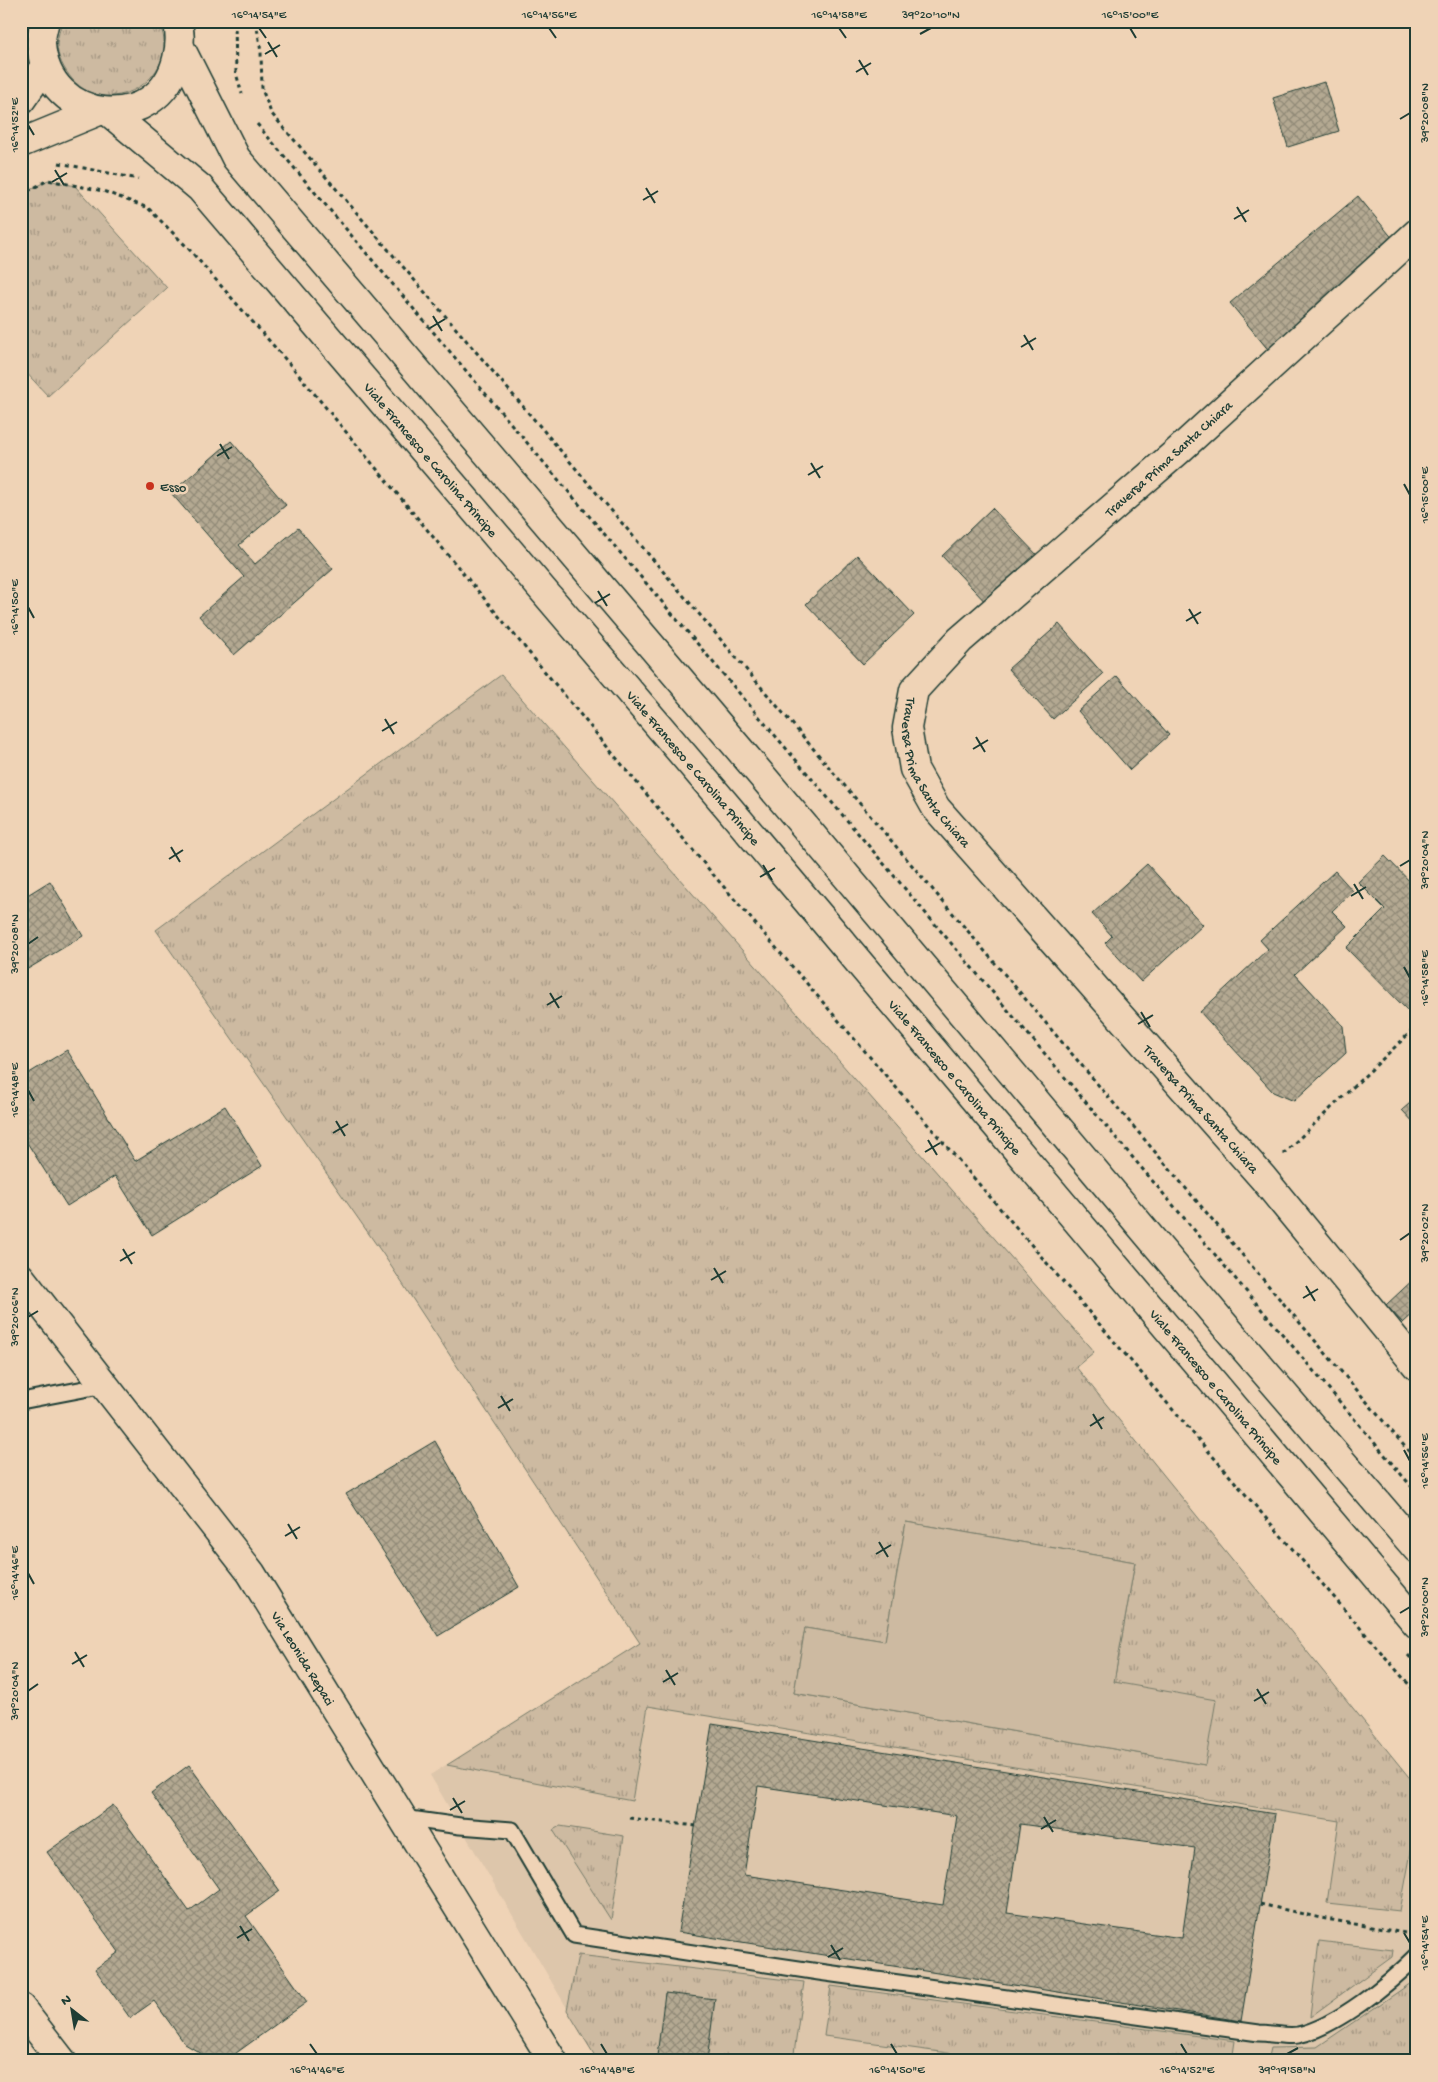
<svg xmlns="http://www.w3.org/2000/svg" width="1438" height="2082" font-family="'Gochi Hand',sans-serif">
  <style>
    .built { fill: #ddc6ab }
    .grass { fill: url(#grass-tufts); stroke: #767c6a; fill-rule: evenodd }
    .green { fill: #cdbaa1; stroke: #767c6a }
    .building { fill: url(#building-cross-hatch); stroke: #1f3d34; fill-rule: evenodd }
    .lines { fill: none; stroke-linecap: round; stroke-linejoin: round }
    .lane-casing { stroke: #1f3d34; stroke-width: 19 }
    .street-casing { stroke: #1f3d34; stroke-width: 31 }
    .secondary-casing { stroke: #1f3d34; stroke-width: 31 }
    .path { stroke: #1f3d34; stroke-width: 3; stroke-dasharray: 4 4; stroke-linecap: butt }
    .lane { stroke: #efd3b6; stroke-width: 15 }
    .street { stroke: #efd3b6; stroke-width: 28 }
    .secondary { stroke: #efd3b6; stroke-width: 28 }
    .ticks { fill: none; stroke: #1f3d34; stroke-width: 2 }
    .poi-dot { fill: #c8321e; stroke: #efd3b6; stroke-width: 2 }
    .labels { text-anchor: middle; stroke-width: 5; stroke-linejoin: round; paint-order: stroke }
    .street-label { font-size: 14px; fill: #1f3d34; stroke: #efd3b6 }
    .poi-label { font-size: 14px; fill: #1f3d34; stroke: #efd3b6; text-anchor: start }
    .neatline { fill: none; stroke: #1f3d34; stroke-width: 2 }
    .ticks-label { font-size: 12px; text-anchor: middle; fill: #1f3d34 }
  </style>
  <defs>
    <pattern id="grass-tufts" width="24" height="20" patternUnits="userSpaceOnUse" patternTransform="scale(1.25)"><rect width="24" height="20" fill="#cdbaa1"/><path d="M3 7l-1-3M5 7V3M7 7l1-3M15 17l-1-3M17 17v-4M19 17l1-3" fill="none" stroke="#a69884"/></pattern>
    <pattern id="building-cross-hatch" width="8" height="8" patternUnits="userSpaceOnUse" patternTransform="scale(1.25)"><rect width="8" height="8" fill="#b4a992"/><path d="M0 0l8 8M0 8l8-8" fill="none" stroke="#928b78"/></pattern>
  </defs>
  <rect width="100%" height="100%" fill="#efd3b6"/>
  <filter id="ink" filterUnits="userSpaceOnUse"><feTurbulence type="fractalNoise" baseFrequency=".02" numOctaves="2"/><feDisplacementMap in="SourceGraphic" scale="10" xChannelSelector="R" yChannelSelector="G"/><feConvolveMatrix kernelMatrix="1 2 1 2 8 2 1 2 1" color-interpolation-filters="sRGB"/></filter>
  <g filter="url(#ink)">
    <path class="built" d="M1076,1367L1417,1787V2061H598L430,1775Z"/>
    <path class="grass" d="M62,21H158C186,74 111,123 72,79C64,69 57,57 57,44C57,37 61,28 62,21Z
      M48,180L75,186L167,288L48,396L21,367V195Z
      M501,675L1094,1352L1076,1367L1417,1787V1835L1414,1836L1400,1911L1327,1903L1339,1821L648,1706L632,1801L447,1765L640,1643L383,1254L156,930ZM906,1522L1135,1562L1114,1682L1205,1765L794,1693L805,1628L885,1641Z
      M560,1826L624,1836L611,1920L553,1830Z
      M1319,1941L1393,1950L1392,1957L1310,2017Z
      M578,1955L804,1982L793,2061H598L567,2010Z
      M1417,1979V2061H1268L1271,2048L1317,2047Z
      M831,1986L1235,2041L1232,2061H1006L824,2036Z"/>
    <path class="green" d="M906,1522L1135,1562L1114,1682L1216,1700L1205,1765L794,1693L805,1628L885,1641Z"/>
    <path class="building" d="M1324,82L1339,131L1288,147L1273,98Z
      M1358,196L1398,245L1270,352L1230,303Z
      M231,441L286,505L239,545L255,564L298,528L333,569L234,655L199,616L244,577L171,493Z
      M992,508L1040,558L989,606L942,556Z
      M857,555L914,615L863,664L806,604Z
      M1059,624L1103,674L1053,719L1008,669Z
      M1117,676L1169,735L1130,770L1078,711Z
      M1385,856L1417,889V1009L1411,1014L1346,948L1385,909L1358,882Z
      M1147,864L1203,925L1141,982L1105,943L1112,936L1092,914Z
      M1335,871L1353,891L1332,911L1347,926L1295,974L1343,1026L1346,1053L1294,1101L1273,1092L1200,1012L1268,949L1260,940Z
      M50,881L83,936L21,973V899Z
      M67,1050L135,1161L225,1106L262,1166L152,1235L115,1176L67,1206L21,1133V1078Z
      M1417,1097V1126L1402,1110Z
      M1417,1276V1310L1403,1323L1386,1305Z
      M435,1441L519,1587L438,1636L346,1494Z
      M21,1591L28,1600L21,1605Z
      M712,1724L1275,1814L1241,2021L678,1932ZM758,1786L957,1816L943,1905L744,1875ZM1020,1824L1195,1848L1182,1938L1007,1913Z
      M189,1765L280,1891L246,1916L307,2002L225,2061H214L185,2044L154,2001L130,2018L95,1969L119,1952L47,1852L113,1805L189,1911L219,1889L151,1793Z
      M665,1993L715,1999L707,2061L657,2056Z"/>
    <g class="lines">
      <defs>
        <path id="lane" d="M21,1401L105,1385
          M403,1818L460,1826L512,1830L574,1935L819,1972L1259,2033C1271,2033 1286,2037 1298,2035C1336,2027 1390,1983 1417,1956"/>
        <g id="street">
          <path d="M21,100L45,66"/>
          <path d="M21,143L99,111"/>
          <path id="s1" d="M1417,233L1178,451L960,640L914,690L907,728L914,769L936,808L1263,1178L1417,1366"/>
          <path id="s2" d="M21,1278L251,1573L553,2061"/>
          <path d="M21,2008L62,2061"/>
        </g>
        <g id="secondary">
          <path d="M45,21C43,28 41,37 41,44C47,126 159,136 177,59C180,47 181,33 177,21"/>
          <path d="M180,47L236,158L763,777L1219,1319L1417,1549"/>
          <path id="s3" d="M109,112L200,188L727,806L1417,1624"/>
        </g>
      </defs>
      <use href="#lane" class="lane-casing"/>
      <use href="#street" class="street-casing"/>
      <use href="#secondary" class="secondary-casing"/>
      <path class="path" d="M235,21L236,73L242,94
        M256,21L261,52L262,89L271,113L544,431L1417,1461
        M257,124L1417,1493
        M59,163L138,179
        M21,195L48,180L103,191L148,208L188,248L293,368L711,872L1417,1694
        M1283,1154L1417,1026
        M1408,1655L1417,1665
        M629,1818L696,1826
        M1260,1904L1321,1918L1405,1933"/>
      <use href="#lane" class="lane"/>
      <use href="#street" class="street"/>
      <use href="#secondary" class="secondary"/>
    </g>
  </g>
  <path class="ticks" d="M259,28L266,38M549,28L556,38M839,28L846,38M1130,28L1136,38M920,34L931,28M268,42L277,57M265,54L280,45M859,60L868,75M856,72L871,63M1400,119L1410,113M28,125L34,135M55,170L64,185M52,182L67,173M646,188L655,203M643,200L658,191M1237,207L1246,222M1234,219L1249,210M433,316L442,331M430,328L445,319M1024,335L1033,350M1021,347L1036,338M220,444L229,459M217,456L232,447M811,463L820,478M808,475L823,466M1404,484L1410,495M598,591L607,606M595,603L610,594M28,607L34,618M1189,609L1198,624M1186,621L1201,612M385,719L394,734M382,731L397,722M976,737L985,752M973,749L988,740M171,847L180,862M169,859L183,850M763,865L772,880M1400,866L1410,860M760,877L775,868M1354,884L1363,899M1351,896L1366,887M28,944L38,937M1404,967L1410,978M550,993L559,1008M547,1005L562,996M1141,1012L1150,1027M1138,1024L1153,1015M28,1090L34,1101M336,1121L345,1136M333,1133L348,1124M928,1140L937,1155M925,1152L940,1143M1400,1240L1410,1233M123,1249L132,1264M120,1261L135,1252M714,1268L723,1283M711,1280L726,1271M1306,1286L1315,1301M1303,1298L1318,1289M28,1317L38,1311M501,1396L510,1411M498,1408L513,1399M1093,1414L1102,1429M1090,1426L1104,1417M1404,1450L1410,1461M288,1524L297,1539M285,1536L300,1527M879,1542L888,1557M876,1554L891,1545M28,1573L34,1584M1400,1613L1410,1607M75,1652L84,1667M72,1664L87,1655M666,1670L675,1685M663,1682L678,1673M1257,1689L1266,1704M28,1691L38,1684M1254,1701L1269,1692M453,1798L462,1813M450,1810L465,1801M1044,1817L1053,1832M1041,1829L1056,1820M240,1926L249,1941M1404,1933L1410,1943M237,1938L252,1929M831,1945L840,1960M828,1957L843,1948M310,2044L317,2054M601,2044L607,2054M891,2044L897,2054M1181,2044L1187,2054M1287,2054L1298,2048"/>
  <circle class="poi-dot" cx="150" cy="486" r="5"/>
  <g class="labels">
    <g class="street-label">
      <text transform="translate(1168 458) rotate(-42)" y="5">Traversa Prima Santa Chiara</text>
      <text dy="5" stroke="none"><textPath href="#s3" startOffset="475">Viale Francesco e Carolina Principe</textPath></text>
      <text dy="5" stroke="none"><textPath href="#s3" startOffset="880">Viale Francesco e Carolina Principe</textPath></text>
      <text dy="5" stroke="none"><textPath href="#s1" startOffset="771">Traversa Prima Santa Chiara</textPath></text>
      <text dy="5" stroke="none"><textPath href="#s3" startOffset="1285">Viale Francesco e Carolina Principe</textPath></text>
      <text dy="5" stroke="none"><textPath href="#s1" startOffset="1206">Traversa Prima Santa Chiara</textPath></text>
      <text dy="5" stroke="none"><textPath href="#s3" startOffset="1690">Viale Francesco e Carolina Principe</textPath></text>
      <text dy="5" stroke="none"><textPath href="#s2" startOffset="474">Via Leonida Repaci</textPath></text>
    </g>
    <g class="poi-label">
      <text x="160" y="491">Esso</text>
    </g>
  </g>
  <rect width="1438" height="2082" fill="none" stroke="#efd3b6" stroke-width="55"/>
  <g transform="translate(72 2010) rotate(329)" stroke="#efd3b6" stroke-width="4" paint-order="stroke">
  <path d="M0-4L9 19L0 12L-9 19Z" fill="#1f3d34"/>
  <text y="-8" font-size="14" font-weight="bold" text-anchor="middle" fill="#1f3d34">N</text>
  </g>
  <rect x="28" y="28" width="1382" height="2026" class="neatline"/>
  <g class="ticks-label">
    <text x="259" y="18">16°14'54"E</text>
    <text x="549" y="18">16°14'56"E</text>
    <text x="839" y="18">16°14'58"E</text>
    <text x="931" y="18">39°20'10"N</text>
    <text x="1130" y="18">16°15'00"E</text>
    <text transform="translate(1424 113) rotate(-90)" y="4">39°20'08"N</text>
    <text transform="translate(14 125) rotate(-90)" y="4">16°14'52"E</text>
    <text transform="translate(1424 495) rotate(-90)" y="4">16°15'00"E</text>
    <text transform="translate(14 607) rotate(-90)" y="4">16°14'50"E</text>
    <text transform="translate(1424 860) rotate(-90)" y="4">39°20'04"N</text>
    <text transform="translate(14 944) rotate(-90)" y="4">39°20'08"N</text>
    <text transform="translate(1424 978) rotate(-90)" y="4">16°14'58"E</text>
    <text transform="translate(14 1090) rotate(-90)" y="4">16°14'48"E</text>
    <text transform="translate(1424 1233) rotate(-90)" y="4">39°20'02"N</text>
    <text transform="translate(14 1317) rotate(-90)" y="4">39°20'06"N</text>
    <text transform="translate(1424 1461) rotate(-90)" y="4">16°14'56"E</text>
    <text transform="translate(14 1573) rotate(-90)" y="4">16°14'46"E</text>
    <text transform="translate(1424 1607) rotate(-90)" y="4">39°20'00"N</text>
    <text transform="translate(14 1691) rotate(-90)" y="4">39°20'04"N</text>
    <text transform="translate(1424 1943) rotate(-90)" y="4">16°14'54"E</text>
    <text x="317" y="2073">16°14'46"E</text>
    <text x="607" y="2073">16°14'48"E</text>
    <text x="897" y="2073">16°14'50"E</text>
    <text x="1187" y="2073">16°14'52"E</text>
    <text x="1287" y="2073">39°19'58"N</text>
  </g>
</svg>
